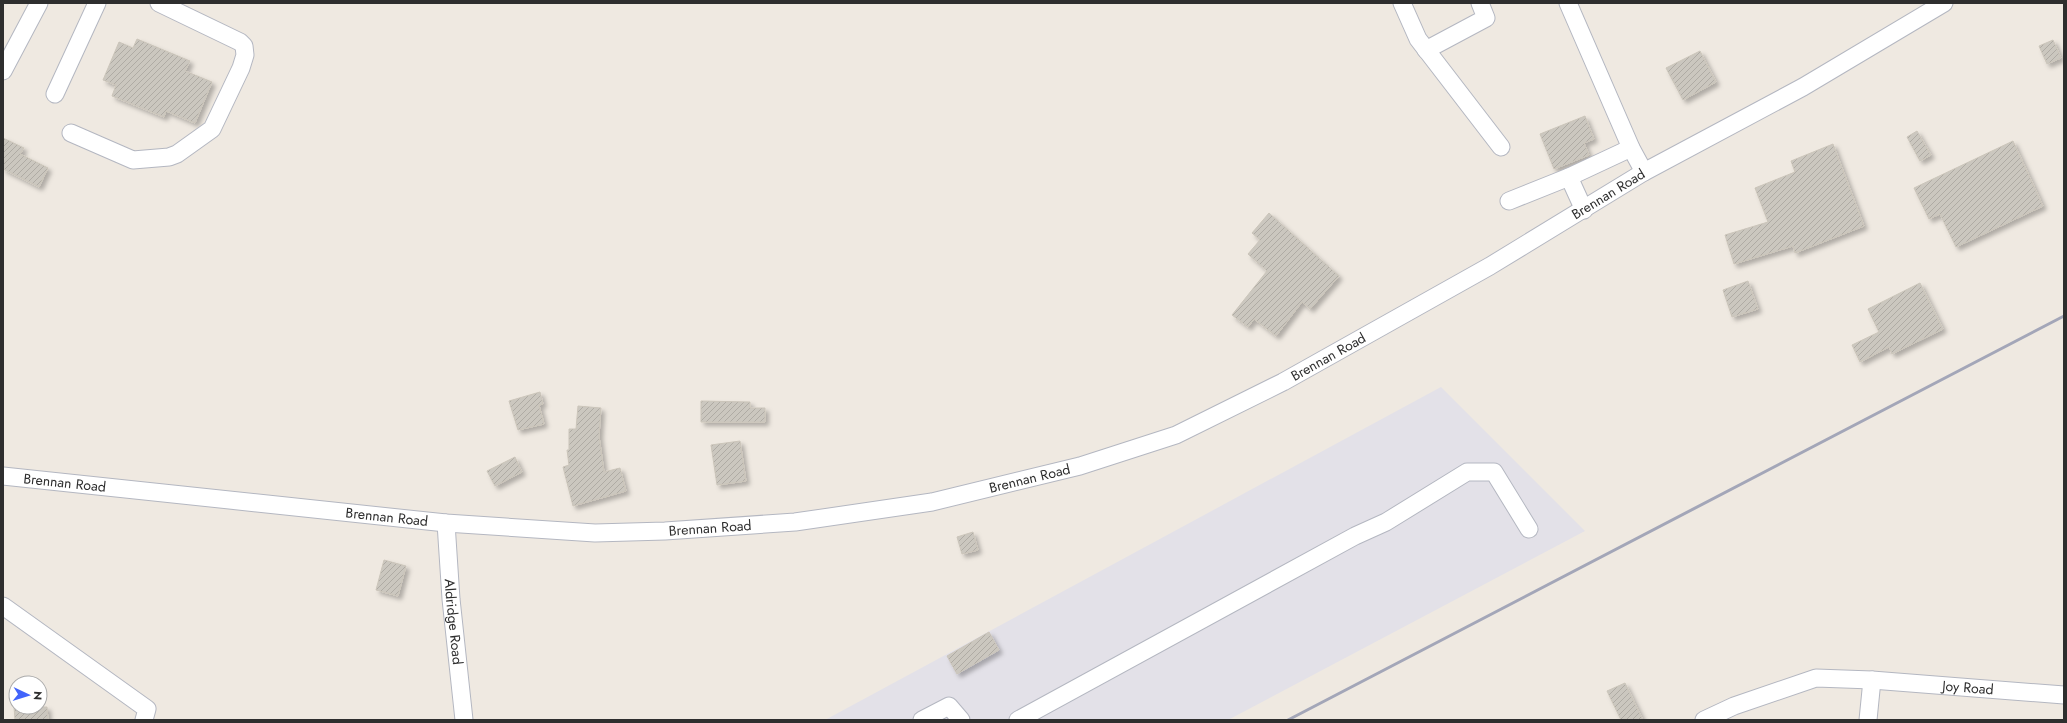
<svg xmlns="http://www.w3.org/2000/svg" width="2067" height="723" font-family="Jost,sans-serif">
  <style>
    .industrial { fill: #e3e1e8 }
    .building { fill: url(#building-hatch); stroke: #cbc5ba; filter: url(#shadow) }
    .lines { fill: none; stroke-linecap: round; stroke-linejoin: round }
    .minor-casing { stroke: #b4b7c1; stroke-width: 19 }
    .minor { stroke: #fff; stroke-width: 17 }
    .rail { stroke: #a3a6b8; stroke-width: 3 }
    .labels { text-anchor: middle; stroke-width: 4; stroke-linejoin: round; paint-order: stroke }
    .street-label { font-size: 14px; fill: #2e2e2e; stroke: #fff }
  </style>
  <defs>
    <pattern id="building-hatch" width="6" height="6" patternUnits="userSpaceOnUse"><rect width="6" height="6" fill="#cbc7bf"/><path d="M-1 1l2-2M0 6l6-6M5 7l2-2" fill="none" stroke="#afaba4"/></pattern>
    <filter id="shadow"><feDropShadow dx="3.5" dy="3.5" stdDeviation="2" flood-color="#0004"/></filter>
  </defs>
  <rect width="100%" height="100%" fill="#efe9e1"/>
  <path class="industrial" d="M1441,387L1585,531L1228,720H825Z"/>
  <path class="building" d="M137,39L190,61L185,71L212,82L195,123L166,111L164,117L112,96L116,85L103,80L119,42L133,48Z
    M2053,40L2061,58L2047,64L2039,46Z
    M1700,51L1716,82L1683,100L1666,68Z
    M1585,116L1594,139L1584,143L1589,155L1554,169L1540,134Z
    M1917,131L1931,155L1920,161L1907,137Z
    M3,138L24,148L20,154L48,168L39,187L3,169Z
    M2013,141L2043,206L1956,247L1940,214L1929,219L1914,188Z
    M1833,144L1864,226L1795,253L1793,246L1734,264L1725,235L1768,222L1755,188L1795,172L1791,161Z
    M1269,213L1339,276L1310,309L1302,302L1276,336L1254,319L1248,327L1232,315L1267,271L1248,254L1260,240L1252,233Z
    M1748,281L1758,309L1732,317L1723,290Z
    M1920,283L1943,329L1892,354L1889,347L1860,362L1852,345L1879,332L1868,309Z
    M540,392L543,404L539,405L544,424L518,430L509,401Z
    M701,401L750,402V408H765V422H701Z
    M578,406L601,408L599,436L604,472L620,468L626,491L573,506L563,467L569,465L567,450H569V429H576Z
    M740,441L746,481L717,485L711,445Z
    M515,457L522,472L495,486L487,471Z
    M973,532L978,550L962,554L957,537Z
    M384,560L406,566L398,596L376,590Z
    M989,632L999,650L957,674L947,656Z
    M1625,683L1643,720H1621L1607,691Z
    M14,707H47L48,720H15Z"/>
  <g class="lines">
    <defs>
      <g id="minor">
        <path d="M1402,3L1418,39L1501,147"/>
        <path d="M1568,3L1631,148L1644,172"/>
        <path d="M1426,50L1486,18L1480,3"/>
        <path d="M3,71L39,3"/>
        <path d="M55,94L97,3"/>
        <path d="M71,133L133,160L169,157L177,154L212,129L241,68L245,55L244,46L240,42L159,3"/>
        <path d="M1569,177L1631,148"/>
        <path d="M1509,201L1569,177L1584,210"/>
        <path id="s1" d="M3,476L446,523L595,533L665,531L795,522L932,502L1080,466L1176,435L1283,382L1490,266L1644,172L1803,87L1944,3"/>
        <path id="s2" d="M446,523L451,599L464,720"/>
        <path d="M3,606L147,709L144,720"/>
        <path d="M922,720L949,706L961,720"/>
        <path d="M1018,720L1355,536L1386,522L1467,472H1494L1529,529"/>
        <path id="s3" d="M1704,720L1734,706L1816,678L1872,680L2064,695"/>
        <path d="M1868,720L1872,680"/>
      </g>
    </defs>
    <use href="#minor" class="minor-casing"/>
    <use href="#minor" class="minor"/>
    <path class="rail" d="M1288,720L2064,316"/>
  </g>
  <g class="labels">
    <g class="street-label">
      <text dy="5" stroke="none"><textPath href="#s1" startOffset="1682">Brennan Road</textPath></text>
      <text dy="5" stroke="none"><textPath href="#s1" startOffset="1358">Brennan Road</textPath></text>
      <text dy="5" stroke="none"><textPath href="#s1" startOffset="1034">Brennan Road</textPath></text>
      <text dy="5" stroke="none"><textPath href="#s1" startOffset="62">Brennan Road</textPath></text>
      <text dy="5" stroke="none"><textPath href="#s1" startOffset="386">Brennan Road</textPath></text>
      <text dy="5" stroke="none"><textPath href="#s1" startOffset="710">Brennan Road</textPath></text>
      <text dy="5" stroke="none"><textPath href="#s2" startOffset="99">Aldridge Road</textPath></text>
      <text dy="5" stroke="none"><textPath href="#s3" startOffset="272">Joy Road</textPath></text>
    </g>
  </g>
  <rect width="2067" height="723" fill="none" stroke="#2e2e2e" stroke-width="8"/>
  <g transform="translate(28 695) rotate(94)"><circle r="19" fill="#ffffff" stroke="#ababab"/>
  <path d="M0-3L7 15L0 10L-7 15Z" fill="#4264fb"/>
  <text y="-6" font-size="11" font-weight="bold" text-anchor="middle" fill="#2e2e2e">N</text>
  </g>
</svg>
